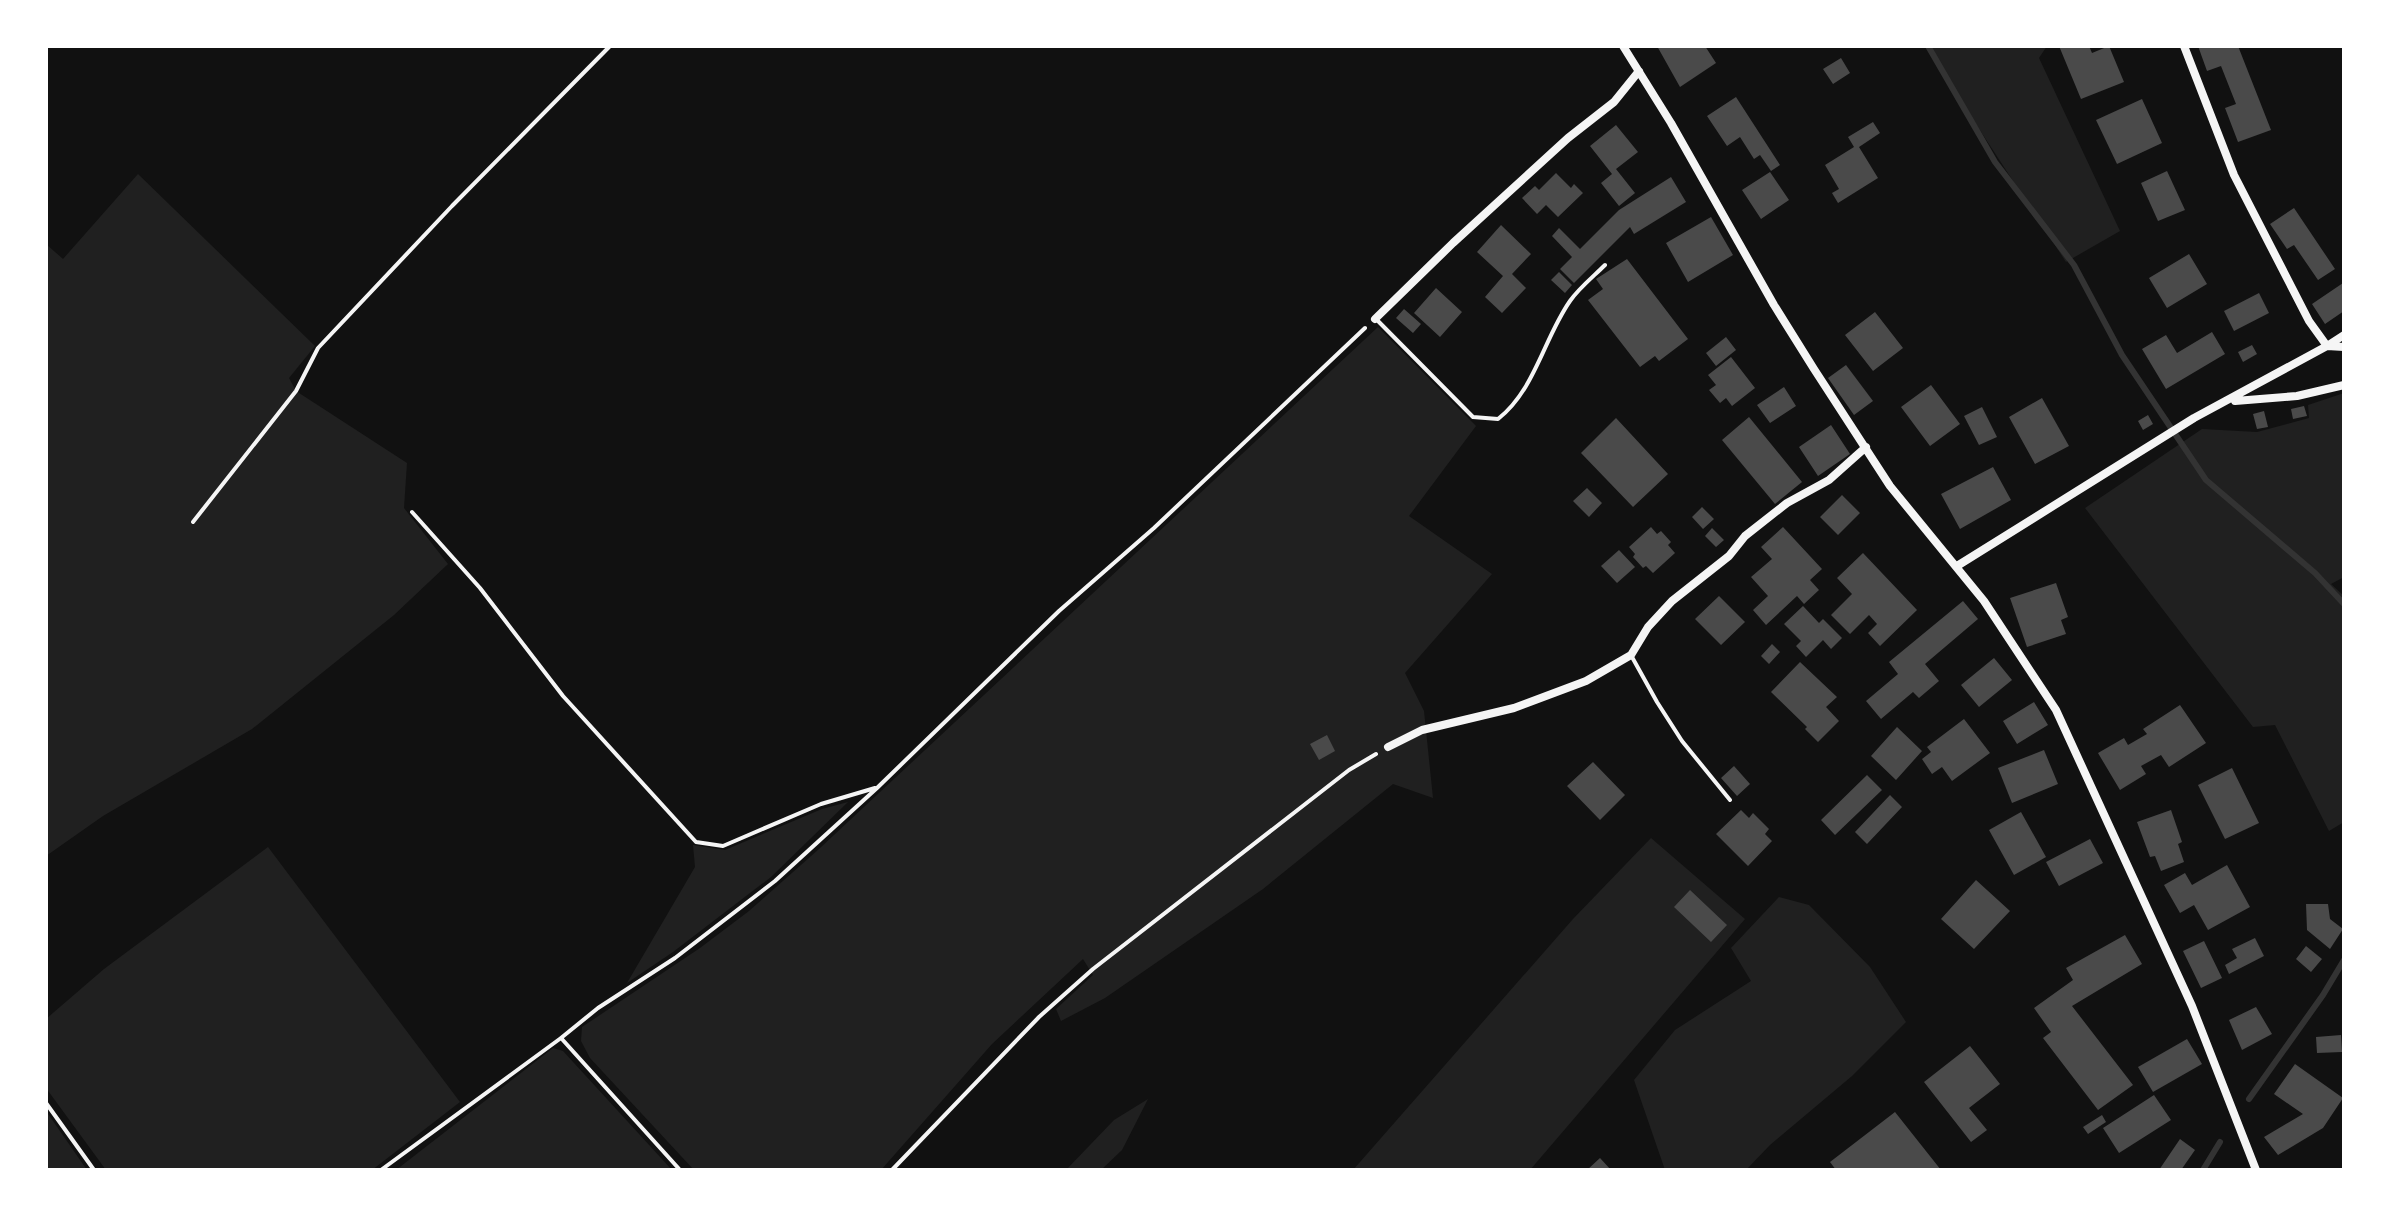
<svg xmlns="http://www.w3.org/2000/svg" width="2390" height="1216" font-family="'Alegreya Sans',sans-serif">
  <style>
    .green { fill: #202020 }
    .lines { fill: none; stroke-linecap: round; stroke-linejoin: round }
    .stream { stroke: #333; stroke-width: 6 }
    .building { fill: #4a4a4a }
    .path { stroke: #f5f5f5; stroke-width: 4 }
    .service { stroke: #f5f5f5; stroke-width: 4 }
    .minor { stroke: #f5f5f5; stroke-width: 8 }
  </style>
  <rect width="100%" height="100%" fill="#111"/>
  <path class="green" d="M1925,46H2047L2039,58L2120,231L2066,262Z
    M138,174L315,346L289,378L296,391L407,463L404,508L448,564L394,615L252,729L103,816L46,856V244L63,259Z
    M1378,327L1476,426L1409,516L1492,574L1405,673L1424,711L1433,798L1393,784L1263,889L1105,998L1061,1021L1056,1009L1093,975L1083,959L992,1044L881,1170H694L590,1058L581,1041L582,1027L700,948L749,911L819,849Z
    M2344,393V577L2331,584L2344,596V822L2329,831L2275,725L2253,727L2085,508L2202,429L2257,432L2309,418L2308,405Z
    M848,802L771,877L673,952L627,983L695,867L693,845L725,850L822,809Z
    M1651,838L1745,919L1530,1170H1353L1573,919Z
    M268,847L460,1102L372,1170H106L46,1088V1019L104,969Z
    M1779,897L1809,905L1870,967L1906,1022L1852,1076L1770,1145L1746,1170H1665L1634,1080L1675,1030L1751,981L1731,948Z
    M553,1048L563,1051L672,1170H396Z
    M1148,1099L1122,1150L1101,1170H1066L1114,1120Z
    M46,1111L87,1170H46Z"/>
  <g class="lines">
    <path class="stream" d="M1928,46L1995,162L2074,265L2122,355L2206,480L2315,573L2344,604
      M2249,1099L2323,995L2344,960
      M2203,1170L2220,1142"/>
  </g>
  <path class="building" d="M1657,46H1705L1716,63L1680,87Z
    M2059,46H2089L2092,53L2109,46L2124,82L2081,99Z
    M2198,46H2238L2271,130L2238,142L2225,108L2236,104L2221,66L2207,71Z
    M1841,58L1850,73L1833,84L1823,69Z
    M1736,97L1780,165L1771,171L1760,155L1754,159L1740,137L1727,146L1707,116Z
    M2142,99L2162,143L2117,164L2096,120Z
    M1873,122L1880,133L1859,147L1878,178L1838,203L1832,193L1839,189L1825,165L1854,147L1848,137Z
    M1616,125L1638,152L1616,169L1635,193L1619,206L1601,183L1612,174L1590,146Z
    M2167,171L2185,210L2158,221L2141,183Z
    M1770,172L1789,200L1761,219L1742,190Z
    M1556,173L1571,188L1574,184L1583,193L1558,217L1546,205L1537,214L1522,198L1535,186L1539,190Z
    M1671,177L1686,202L1634,234L1630,227L1574,283L1560,269L1572,257L1552,236L1559,228L1580,249L1619,210Z
    M2294,208L2335,269L2318,280L2294,245L2287,249L2270,224Z
    M1711,217L1733,255L1688,282L1666,243Z
    M1501,225L1531,254L1512,274L1526,288L1502,313L1485,297L1503,276L1477,252Z
    M2189,254L2207,284L2167,308L2149,278Z
    M1627,259L1688,339L1659,361L1655,356L1640,367L1588,300L1603,289L1596,279Z
    M1559,272L1572,285L1565,293L1551,280Z
    M2343,283L2344,311L2325,324L2312,304Z
    M1436,288L1462,312L1440,337L1414,313Z
    M2259,293L2269,313L2234,331L2224,311Z
    M1404,309L1421,324L1413,333L1396,318Z
    M1875,312L1903,348L1873,371L1845,335Z
    M2212,332L2225,354L2166,389L2142,349L2166,335L2177,353Z
    M1726,337L1736,350L1716,366L1706,353Z
    M2252,345L2257,354L2243,362L2238,352Z
    M1731,357L1755,388L1732,406L1726,398L1720,403L1709,390L1716,385L1708,375Z
    M1846,365L1873,401L1854,415L1828,378Z
    M1931,385L1960,424L1930,446L1901,407Z
    M1784,387L1796,406L1770,423L1757,405Z
    M2042,398L2069,446L2035,464L2009,417Z
    M2304,406L2307,416L2293,419L2291,409Z
    M1982,407L1997,437L1979,445L1964,416Z
    M2264,411L2268,427L2257,429L2253,414Z
    M2148,415L2153,424L2143,430L2138,421Z
    M1749,417L1802,482L1775,504L1722,440Z
    M1616,418L1668,474L1633,507L1581,453Z
    M1831,425L1850,454L1818,476L1799,447Z
    M1993,467L2011,500L1960,529L1941,494Z
    M1587,488L1602,503L1589,517L1573,501Z
    M1842,495L1860,513L1838,535L1820,517Z
    M1702,507L1714,519L1703,529L1692,517Z
    M1651,527L1657,534L1661,531L1671,542L1668,545L1675,553L1653,573L1646,566L1643,568L1633,557L1635,554L1629,547Z
    M1783,527L1822,569L1810,580L1819,590L1804,604L1797,596L1766,625L1753,610L1768,596L1751,577L1772,559L1761,547Z
    M1712,528L1724,540L1716,547L1705,536Z
    M1619,550L1635,567L1617,583L1601,566Z
    M1863,553L1917,610L1880,646L1868,633L1877,624L1869,615L1850,634L1831,615L1852,594L1837,578Z
    M2056,583L2068,617L2061,620L2066,634L2027,647L2010,598Z
    M1719,596L1745,622L1721,645L1695,619Z
    M1963,601L1978,619L1925,664L1939,681L1919,698L1913,692L1881,719L1866,701L1898,674L1889,662Z
    M1803,606L1819,623L1823,619L1842,638L1831,649L1823,640L1806,657L1796,646L1801,641L1784,624Z
    M1772,644L1780,652L1769,664L1761,656Z
    M1994,658L2012,680L1979,707L1961,685Z
    M1800,662L1837,697L1826,707L1839,721L1818,742L1805,729L1807,727L1771,692Z
    M2034,702L2048,725L2017,744L2003,721Z
    M2180,705L2206,743L2169,767L2161,755L2141,766L2146,774L2120,790L2098,753L2124,738L2128,745L2147,734L2143,729Z
    M1964,719L1990,753L1952,781L1942,767L1932,774L1922,759L1931,752L1927,747Z
    M1897,727L1922,751L1896,780L1871,756Z
    M1327,735L1335,751L1319,760L1310,744Z
    M2044,750L2058,784L2012,803L1998,768Z
    M1593,762L1625,795L1600,820L1567,786Z
    M1734,766L1750,784L1737,796L1721,778Z
    M2232,768L2259,823L2225,839L2198,785Z
    M1867,775L1882,790L1835,835L1821,820Z
    M1890,795L1902,807L1867,844L1855,832Z
    M1741,810L1749,818L1753,813L1769,829L1765,834L1772,841L1748,866L1716,834Z
    M2171,810L2182,842L2178,844L2184,862L2161,871L2155,856L2150,857L2137,822Z
    M2021,812L2046,857L2014,875L1989,830Z
    M2090,839L2103,863L2059,886L2046,862Z
    M2227,865L2250,907L2208,930L2194,905L2180,913L2164,885L2185,873L2192,885Z
    M1976,880L2010,911L1974,949L1941,919Z
    M1690,890L1727,925L1711,942L1674,907Z
    M2306,904H2328L2330,919L2343,929L2330,949L2307,930Z
    M2125,935L2142,964L2072,1006L2133,1085L2098,1110L2043,1038L2051,1032L2034,1008L2073,980L2066,968Z
    M2255,938L2264,956L2229,974L2225,965L2237,958L2232,949Z
    M2204,941L2222,978L2201,988L2183,951Z
    M2306,946L2322,959L2311,972L2296,959Z
    M2256,1007L2272,1034L2242,1050L2229,1020Z
    M2341,1035L2342,1052L2317,1053L2316,1037Z
    M2187,1039L2202,1064L2153,1092L2138,1067Z
    M1970,1046L2000,1084L1969,1108L1987,1130L1971,1142L1924,1082Z
    M2295,1064L2343,1098L2323,1128L2278,1155L2264,1137L2303,1114L2274,1094Z
    M2154,1095L2171,1120L2119,1153L2103,1128Z
    M1895,1112L1941,1170H1836L1830,1162Z
    M2102,1115L2106,1122L2088,1134L2083,1127Z
    M2180,1139L2195,1150L2181,1170H2159Z
    M1600,1158L1611,1170H1587Z"/>
  <g class="lines">
    <path class="path" d="M412,512L480,588L563,696L696,842L723,846L821,804L875,788
      M193,522L296,391L318,348L452,206L610,46
      M561,1038L680,1170
      M46,1103L94,1170
      M381,1170L561,1038L598,1008L675,958L775,881L877,788L1059,611L1154,528L1365,328
      M892,1170L1039,1017L1093,969L1349,770L1376,754"/>
    <path class="service" d="M1377,320L1473,417L1498,419C1535,390 1544,338 1570,301C1579,288 1594,276 1605,265
      M1632,657L1657,702L1682,741L1730,800"/>
    <path class="minor" d="M1623,46L1671,123L1774,305L1814,369L1890,486L1984,601L2056,710L2192,1006L2256,1170
      M2184,46L2234,175L2309,321L2327,346L2344,335
      M1375,319L1453,243L1568,138L1614,102L1639,71
      M2235,401L2297,396L2344,385
      M1957,566L2194,418L2327,346L2344,347
      M1388,747L1422,730L1514,708L1586,681L1631,655L1648,627L1672,601L1729,556L1745,536L1787,503L1829,480L1866,447"/>
  </g>
  <rect width="2390" height="1216" fill="none" stroke="#ffffff" stroke-width="96"/>
</svg>
